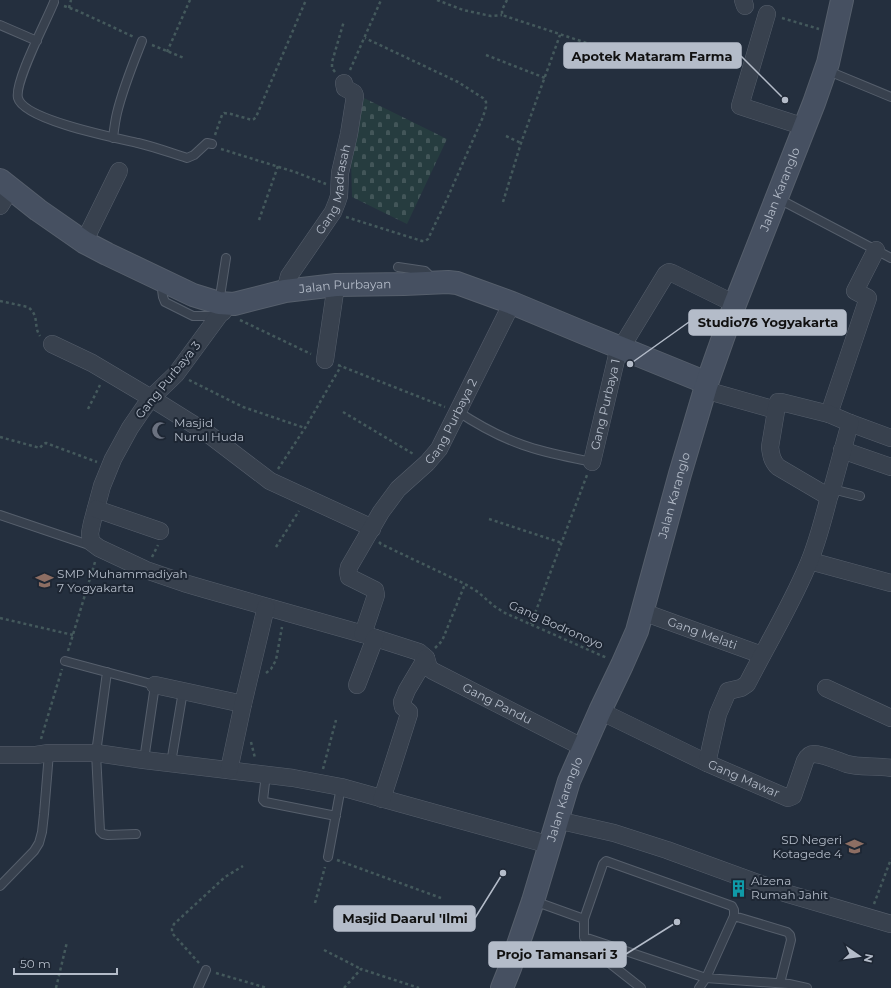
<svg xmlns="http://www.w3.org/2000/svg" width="891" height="988" font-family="Montserrat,sans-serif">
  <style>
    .cemetery { fill: url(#cemetery-stones) }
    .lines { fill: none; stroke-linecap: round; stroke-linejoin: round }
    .lane-casing { stroke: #565f6c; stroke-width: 10 }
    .street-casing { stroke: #565f6c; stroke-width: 18 }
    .secondary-casing { stroke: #565f6c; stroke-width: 24 }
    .path { stroke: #44595c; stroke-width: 2.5; stroke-dasharray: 3 3; stroke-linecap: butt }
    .lane { stroke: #38414e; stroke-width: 8 }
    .street { stroke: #38414e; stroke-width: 17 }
    .secondary { stroke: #465061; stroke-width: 22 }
    .labels { text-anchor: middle; stroke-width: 4; stroke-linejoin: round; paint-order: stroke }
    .street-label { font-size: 12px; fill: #b4bcc9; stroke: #1d2633 }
    .poi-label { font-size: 12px; fill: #b4bcc9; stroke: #1d2633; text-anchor: start }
    .leader { fill: none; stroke: #b4bcc9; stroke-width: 1.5 }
    .callout-dot { fill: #b4bcc9; stroke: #1d2633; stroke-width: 1.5 }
    .callout { fill: #b4bcc9; stroke: #b4bcc9; stroke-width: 1.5 }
    .callout-label { font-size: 13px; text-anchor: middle; font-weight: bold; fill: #111 }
  </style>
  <defs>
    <pattern id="cemetery-stones" width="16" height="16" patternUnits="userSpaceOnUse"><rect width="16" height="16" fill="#263c3f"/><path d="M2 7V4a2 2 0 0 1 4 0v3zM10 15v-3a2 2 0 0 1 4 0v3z" fill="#435659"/></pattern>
  </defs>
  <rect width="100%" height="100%" fill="#242f3e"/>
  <path class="cemetery" d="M364,98L447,139L407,224L352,197L351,159Z"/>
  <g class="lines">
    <defs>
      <path id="lane" d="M54,2C47,20 14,82 18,98C24,120 116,138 138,143C155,147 171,153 187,158L194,155L207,143L212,144
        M0,25L37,41
        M826,70L891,97
        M113,138C114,130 115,121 117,113C123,88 133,64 142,41
        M777,198L891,258
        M398,267L425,271L429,275L430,281
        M164,282C162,289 161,295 165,302L193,316H210L219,314
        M219,303L226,258
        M457,411C478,425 500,437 523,445C545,453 569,457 592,462
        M832,489L860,496
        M0,515L92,546
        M65,661L155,685L144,760
        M107,672L96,753L100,831L103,834L108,835L136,834
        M171,763L183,691
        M266,774L263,800L265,802L336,816
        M328,857L341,787
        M0,886L34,851L39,843L42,832L44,814L49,753
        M534,901L584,919
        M734,916L787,932L790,935L791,940L780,983
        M584,937L706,978L734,916V910L732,906L606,861L603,864L584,919V937L588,946L641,988
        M198,988L206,970
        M699,988L706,978L789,984L807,988"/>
      <g id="street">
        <path d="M743,0L745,6"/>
        <path d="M767,14L740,106L805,127"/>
        <path d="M0,206L11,188"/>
        <path d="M84,242L119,171"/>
        <path id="s1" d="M285,291L289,276L333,212L337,202L339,196L340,173L349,134L355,96L354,93L345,88L344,83"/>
        <path id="s2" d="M227,304L223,312L220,314L176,374L151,398L143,409L130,428L113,459L102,486L92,523L90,533L91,542L99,548L146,570L184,583L208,590L285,612L363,634L419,652L426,658L429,668L433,671L584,748"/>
        <path d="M52,344L92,363L151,398L207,433L270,481L368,526L372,529"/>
        <path d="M621,348L666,274L669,272L672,273L735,304"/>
        <path d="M325,360L336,285"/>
        <path d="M705,390L776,410"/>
        <path d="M829,414L868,298L855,291L876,250"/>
        <path d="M850,423L891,438"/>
        <path d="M842,450L891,467"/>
        <path id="s3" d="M592,462L619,347"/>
        <path d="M96,509L160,531"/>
        <path d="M810,561L891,583"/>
        <path id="s4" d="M643,612L762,655"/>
        <path id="s5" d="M363,634L376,595L375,590L349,577L348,572L349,567L381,512L398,489L427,463L439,449L512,303"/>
        <path d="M155,685L243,704"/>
        <path d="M357,685L375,638"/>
        <path d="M826,688L891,718"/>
        <path id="s6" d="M600,711L707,763L788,798L793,796L805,761C807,757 809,754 814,754C823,754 838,761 847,764C861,768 877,765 891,768"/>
        <path d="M0,755H36L49,753H96L144,760L293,778L341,787L550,845"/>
        <path d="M707,763L718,714L728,691L741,688L747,684C767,645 790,607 807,567C817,545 823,520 829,497L832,489L850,423L829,414L781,402H778L777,405L770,447C771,455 772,461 778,467L829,497"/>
        <path d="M229,770L243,704L266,607"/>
        <path d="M382,799L409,714V712L403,707L402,702L407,690L426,658"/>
        <path d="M557,820L614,833L667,850L785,893L891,924"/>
      </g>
      <g id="secondary">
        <path id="s7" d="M0,180L38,210L84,242L107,254L193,295L219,303L234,304L285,291L336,285L404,284L448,282L457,283L512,303L584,333L707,383"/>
        <path id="s8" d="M502,988L510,968L533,901L569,781L600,711L622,665L637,631L680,474L707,383L735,304L814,103L828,63L842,0"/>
      </g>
    </defs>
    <use href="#lane" class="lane-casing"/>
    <use href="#street" class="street-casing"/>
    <use href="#secondary" class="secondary-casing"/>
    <path class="path" d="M437,0L463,10L491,16L502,15
      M507,0L502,10V15L605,49
      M64,6L78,11L134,37
      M69,8L71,0
      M782,18L819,29
      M152,45L184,58
      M167,52L190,0
      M486,55L545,78
      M350,70L381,0
      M335,72L332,68V62L344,21
      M215,135L222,115L224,113L231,114L252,120L254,119L256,117L306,0
      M506,136L521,143
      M221,149L295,172L326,184
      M503,202L521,143L560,35
      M346,217L422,241H425L428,239L447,199L483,117L486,107V102L483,98L458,82L365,38
      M259,220L278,166
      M0,301L28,307C40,316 33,326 40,336
      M240,320L311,354
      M338,365L445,407
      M189,380L243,407L305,428
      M88,409L100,385
      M343,412L415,455
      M0,437L40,448L43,444L46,443L97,462
      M278,469L305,428L341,366
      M489,519L562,543
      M379,542L381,544L465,584L478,592L494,606L505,613L607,658
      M276,547L299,511
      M152,557L158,545
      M0,618L73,635
      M531,624L587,475
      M435,648L442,641L465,584
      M68,651L95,562
      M266,673L271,669L276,660L282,627
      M41,739L62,669
      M251,742L255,758
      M323,769L336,720
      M337,860L441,898
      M315,903L325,867
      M874,904L891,859
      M324,950L361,969
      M199,963L172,933V929L174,924L225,877L243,866
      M216,973L267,988
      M56,988L67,942
      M344,988L361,969L419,988"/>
    <use href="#lane" class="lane"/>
    <use href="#street" class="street"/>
    <use href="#secondary" class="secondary"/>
  </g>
  <defs>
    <symbol id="mosque-bare" viewBox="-9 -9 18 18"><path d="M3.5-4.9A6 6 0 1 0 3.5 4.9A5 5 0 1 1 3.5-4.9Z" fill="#6b7280" stroke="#1d2633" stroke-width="2.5" paint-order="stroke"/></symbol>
    <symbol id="school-bare" viewBox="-9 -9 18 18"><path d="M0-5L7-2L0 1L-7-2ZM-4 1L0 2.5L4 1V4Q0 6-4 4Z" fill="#8d6e63" stroke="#1d2633" stroke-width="2.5" paint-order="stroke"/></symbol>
    <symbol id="building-bare" viewBox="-9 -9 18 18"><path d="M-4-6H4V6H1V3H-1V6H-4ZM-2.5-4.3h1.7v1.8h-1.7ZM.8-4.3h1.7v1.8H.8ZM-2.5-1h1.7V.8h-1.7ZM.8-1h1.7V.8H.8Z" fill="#0f9aa8" stroke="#1d2633" stroke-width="2.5" paint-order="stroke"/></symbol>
  </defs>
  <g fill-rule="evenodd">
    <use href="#mosque-bare" x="148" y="418" width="25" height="25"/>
    <use href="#school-bare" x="32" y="568" width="25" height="25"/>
    <use href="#school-bare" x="842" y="834" width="25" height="25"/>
    <use href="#building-bare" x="726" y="876" width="25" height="25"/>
  </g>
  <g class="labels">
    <g class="street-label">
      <text dy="4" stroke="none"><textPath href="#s1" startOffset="115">Gang Madrasah</textPath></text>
      <text dy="4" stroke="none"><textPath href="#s8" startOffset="847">Jalan Karanglo</textPath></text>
      <text dy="4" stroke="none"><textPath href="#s7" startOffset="381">Jalan Purbayan</textPath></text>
      <text transform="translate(168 380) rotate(-51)" y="4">Gang Purbaya 3</text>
      <text dy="4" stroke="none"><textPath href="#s3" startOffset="59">Gang Purbaya 1</textPath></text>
      <text dy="4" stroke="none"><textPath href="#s5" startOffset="265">Gang Purbaya 2</textPath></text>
      <text dy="4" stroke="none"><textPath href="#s8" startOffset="523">Jalan Karanglo</textPath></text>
      <text transform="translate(556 625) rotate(24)" y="4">Gang Bodronoyo</text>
      <text dy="4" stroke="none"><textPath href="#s4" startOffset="63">Gang Melati</textPath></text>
      <text dy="4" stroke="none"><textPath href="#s2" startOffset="724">Gang Pandu</textPath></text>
      <text dy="4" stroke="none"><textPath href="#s6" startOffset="159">Gang Mawar</textPath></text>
      <text dy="4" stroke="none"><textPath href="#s8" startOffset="199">Jalan Karanglo</textPath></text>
    </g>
    <g class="poi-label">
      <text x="174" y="427">Masjid<tspan x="174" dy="14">Nurul Huda</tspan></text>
      <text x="57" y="578">SMP Muhammadiyah<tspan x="57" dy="14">7 Yogyakarta</tspan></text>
      <text x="842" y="844" text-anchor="end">SD Negeri<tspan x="842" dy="14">Kotagede 4</tspan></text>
      <text x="751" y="885">Alzena<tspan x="751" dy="14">Rumah Jahit</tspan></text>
    </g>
  </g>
  <path class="leader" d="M785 100L741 56M630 364L689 322M503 873L475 918M677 922L626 954"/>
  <g class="callout-dot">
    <circle cx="785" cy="100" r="4"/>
    <circle cx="630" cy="364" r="4"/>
    <circle cx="503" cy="873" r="4"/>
    <circle cx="677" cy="922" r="4"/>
  </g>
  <g class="callout">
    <rect x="564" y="43" width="177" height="25" rx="4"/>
    <rect x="689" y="310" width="157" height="25" rx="4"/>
    <rect x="334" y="906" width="141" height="25" rx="4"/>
    <rect x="489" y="942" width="137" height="25" rx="4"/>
  </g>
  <g class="callout-label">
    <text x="652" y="61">Apotek Mataram Farma</text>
    <text x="768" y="327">Studio76 Yogyakarta</text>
    <text x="405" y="923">Masjid Daarul 'Ilmi</text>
    <text x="557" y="959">Projo Tamansari 3</text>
  </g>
  <g transform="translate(859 956) rotate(103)" stroke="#1d2633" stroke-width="3" paint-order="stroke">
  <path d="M0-3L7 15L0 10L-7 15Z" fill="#b4bcc9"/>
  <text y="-6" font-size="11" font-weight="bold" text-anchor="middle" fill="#b4bcc9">N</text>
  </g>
  <path d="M14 968v6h103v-6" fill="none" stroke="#b4bcc9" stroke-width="2"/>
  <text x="20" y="968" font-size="12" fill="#b4bcc9" stroke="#1d2633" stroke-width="3" paint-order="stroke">50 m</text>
</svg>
